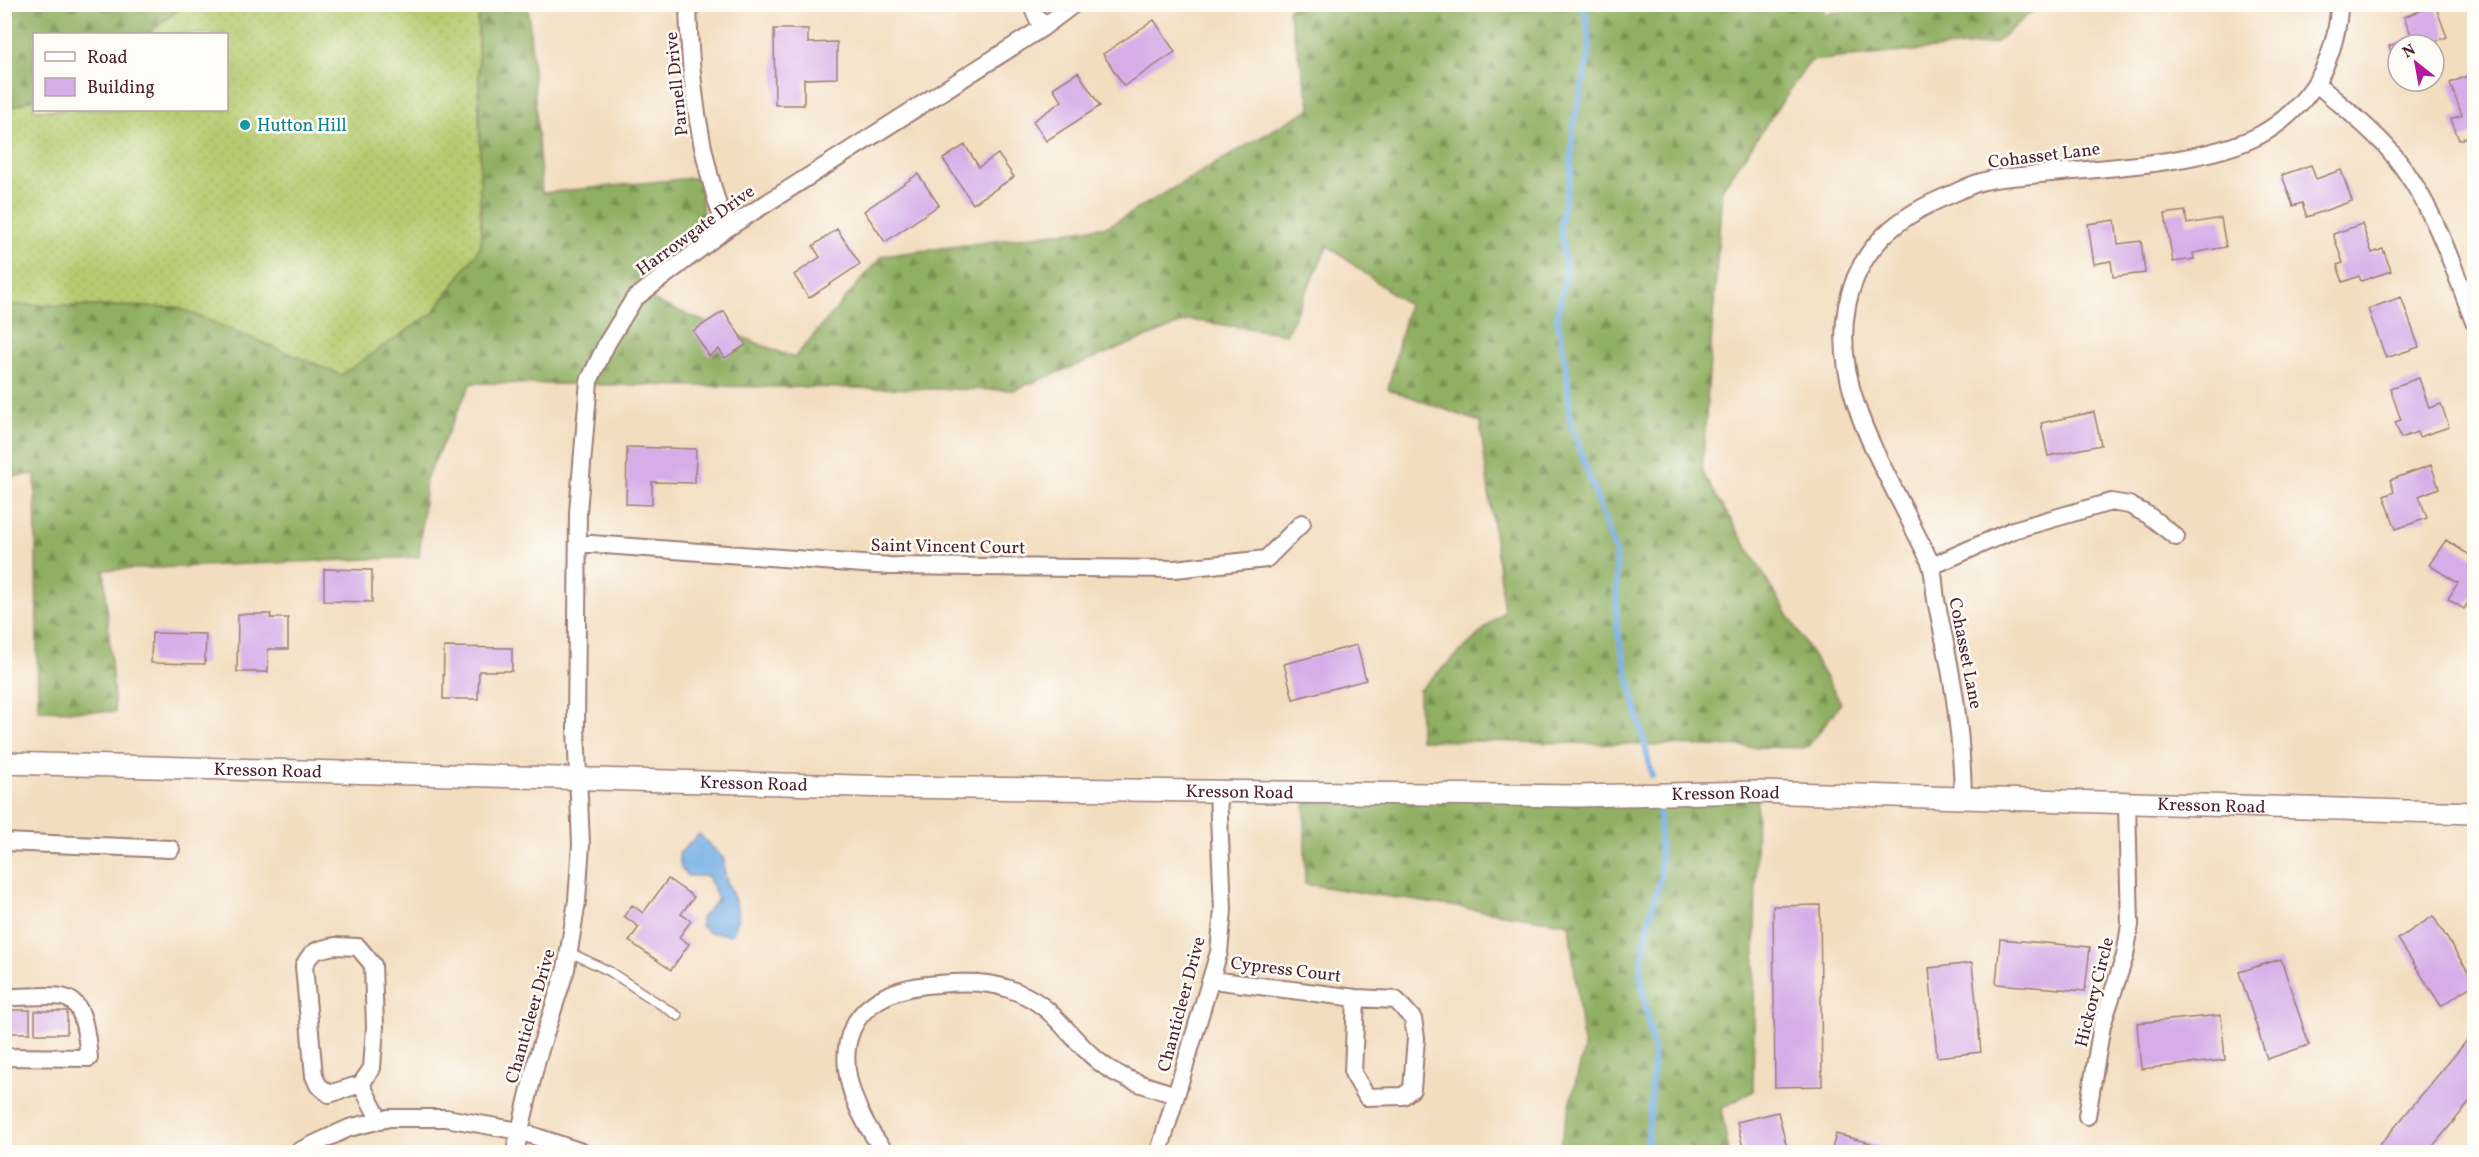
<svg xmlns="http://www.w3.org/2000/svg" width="2479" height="1157" font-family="Vollkorn,serif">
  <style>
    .grass { fill: url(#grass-dots); stroke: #80754d; stroke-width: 1.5 }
    .forest { fill: url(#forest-firs); stroke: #6d6746; stroke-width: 1.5 }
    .water { fill: #72ade3; stroke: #5e6687; stroke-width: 1.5 }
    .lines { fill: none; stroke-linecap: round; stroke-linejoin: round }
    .stream { stroke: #72ade3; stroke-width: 6 }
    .building { fill: #d6ade8 }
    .service-casing { stroke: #9e7e75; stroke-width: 11 }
    .minor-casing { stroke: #9e7e75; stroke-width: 20 }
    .tertiary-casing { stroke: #9e7e75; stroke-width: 24 }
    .service { stroke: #fff; stroke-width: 8 }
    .minor { stroke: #fff; stroke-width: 16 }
    .tertiary { stroke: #fff; stroke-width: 21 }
    .culture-dot { fill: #0f9aa8; stroke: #fdfcf7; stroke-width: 2 }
    .labels { text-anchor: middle; stroke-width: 5; stroke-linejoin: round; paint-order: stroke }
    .street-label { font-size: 18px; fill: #4a1f2b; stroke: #fdfcf7 }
    .culture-label { font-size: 18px; fill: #0d838f; stroke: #fdfcf7; text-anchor: start }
  </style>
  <defs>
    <pattern id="grass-dots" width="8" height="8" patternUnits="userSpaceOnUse" patternTransform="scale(1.5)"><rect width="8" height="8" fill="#b6cb6f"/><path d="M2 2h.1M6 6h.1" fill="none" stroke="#9eae60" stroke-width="1.8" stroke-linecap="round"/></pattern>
    <pattern id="forest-firs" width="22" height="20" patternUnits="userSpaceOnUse" patternTransform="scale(1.5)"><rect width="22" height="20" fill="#90af62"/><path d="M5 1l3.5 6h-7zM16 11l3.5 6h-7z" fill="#788e51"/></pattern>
  </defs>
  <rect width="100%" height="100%" fill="#fdfcf7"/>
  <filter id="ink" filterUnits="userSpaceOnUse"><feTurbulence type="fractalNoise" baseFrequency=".0167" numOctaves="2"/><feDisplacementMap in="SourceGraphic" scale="12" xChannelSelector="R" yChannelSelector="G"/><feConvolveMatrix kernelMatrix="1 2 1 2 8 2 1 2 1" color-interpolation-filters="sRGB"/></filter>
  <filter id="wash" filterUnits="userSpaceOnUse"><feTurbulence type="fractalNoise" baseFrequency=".008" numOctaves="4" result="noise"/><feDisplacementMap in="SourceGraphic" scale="24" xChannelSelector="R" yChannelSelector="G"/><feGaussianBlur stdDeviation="1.35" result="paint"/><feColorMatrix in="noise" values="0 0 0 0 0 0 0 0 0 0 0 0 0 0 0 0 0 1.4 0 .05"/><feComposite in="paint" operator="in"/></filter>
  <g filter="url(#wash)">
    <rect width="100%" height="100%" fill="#f3ddbf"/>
    <path class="grass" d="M185,5H478L481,247L433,313L341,375L176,307L5,305V110L34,98V110H226V34H146Z"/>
    <path class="forest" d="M5,4H185V5L146,34H34V98L5,110Z
      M478,5H528L542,193L701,177L704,243L637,294L794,358L882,256L1108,226L1311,108L1288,11L1293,5H1825L1824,14L1883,5H2039L1995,43L1810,61L1722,189L1702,472L1841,703L1807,748L1420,740L1419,690L1504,611L1480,422L1388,389L1408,305L1328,246L1286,334L1190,320L1014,390L471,383L426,479L419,557L104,570L115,712L38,710L35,474L5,477V305L176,307L341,375L433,313L481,247Z
      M1305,791L1757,792L1753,1091L1721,1109L1729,1152H1558L1584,1049L1569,924L1305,884Z"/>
    <path class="water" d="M699,834L724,859C720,889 751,904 731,935L708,932L701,926V918L718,899L708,876H687L681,868L679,854Z"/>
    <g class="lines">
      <path class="stream" d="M1582,4L1587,21L1590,51L1573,127L1571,172L1560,224L1566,273L1557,317L1567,372L1570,421L1616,554L1617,629L1652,776
        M1647,1152L1654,1053L1640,973L1649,921L1661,876L1659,813"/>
    </g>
    <g id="blocks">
      <path class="building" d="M2435,5L2447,37L2436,41L2441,54L2434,57V45H2398V69L2389,46L2412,37L2404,17Z
        M1154,20L1175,52L1124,86L1103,54Z
        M774,29H808V43L837,42V78L804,79V105H775Z
        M1078,72L1100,106L1046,141L1033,121L1062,101L1053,88Z
        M2474,73V134L2459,140L2451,119L2462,115L2450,83Z
        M965,145L979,167L998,154L1014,177L973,204L943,159Z
        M2311,165L2316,179L2341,170L2352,201L2307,217L2302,203L2293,206L2282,175Z
        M918,174L939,205L885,242L864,211Z
        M2185,211L2187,224L2221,218L2226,247L2193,253L2194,259L2173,262L2165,214Z
        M2115,220L2118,244L2141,241L2145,273L2113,277L2111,261L2094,264L2088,224Z
        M2362,224L2372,253L2383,249L2391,271L2361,281L2359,276L2343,282L2337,265L2343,263L2333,234Z
        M837,229L860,264L809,298L794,275L820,257L813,246Z
        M2401,297L2419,347L2386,358L2368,309Z
        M724,311L746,345L725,358L719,349L709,356L693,331Z
        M2419,378L2429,408L2441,404L2449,427L2419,437L2417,432L2401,438L2395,422L2401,420L2390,388Z
        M2094,412L2101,445L2048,456L2041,423Z
        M627,447L696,449L695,483L652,482V505L626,504Z
        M2431,465L2439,488L2419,496L2427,518L2396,529L2384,496L2394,492L2390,480Z
        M2446,540L2474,558V593L2464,609L2448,599L2458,583L2429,565Z
        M324,569L372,570V602L324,601Z
        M238,614H271L270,618H288V649H268V672H237Z
        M152,633L206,634L205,664L151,663Z
        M1357,645L1366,680L1293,699L1284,664Z
        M444,647L512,648V671H479L478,699H443Z
        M668,879L694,897L681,914L691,921L679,937L689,944L671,970L629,941L639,927L624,916L632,905L643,913Z
        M1820,905L1822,1086L1775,1087L1773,906Z
        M2433,916L2474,981V984L2441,1006L2398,939Z
        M2000,939L2090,947L2085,991L1996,984Z
        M2281,959L2309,1045L2267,1059L2239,972Z
        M1972,963L1981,1052L1937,1057L1929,968Z
        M4,1010H30V1033H4Z
        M35,1011H67V1034H35Z
        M2221,1015L2225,1060L2141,1069L2137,1023Z
        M2474,1032V1097L2428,1152H2374Z
        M1778,1112L1788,1152H1744L1737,1122Z
        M1836,1134L1904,1152H1831Z"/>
    </g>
  </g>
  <g filter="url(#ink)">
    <use href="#blocks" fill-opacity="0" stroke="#9e7e75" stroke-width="1.5"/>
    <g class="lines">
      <defs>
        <path id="service" d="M569,952L609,971L678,1016"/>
        <path id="minor" d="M688,4C690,83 699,154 726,229
          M1031,4L1042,28
          M2316,83C2340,105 2370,127 2391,152C2432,201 2452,263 2474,322
          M578,543L890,566L1175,569L1266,559L1302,523
          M1932,566L2013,530L2111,502L2129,505L2148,515L2176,537
          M1963,799C1962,728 1952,674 1937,605C1934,592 1935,578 1931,565C1926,551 1917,537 1911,523C1878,456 1832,384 1847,306C1859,246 1899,215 1952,194C1963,189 1974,183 1985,181C1999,177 2016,177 2031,175C2096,168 2200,165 2258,136C2283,123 2306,101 2320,76C2331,56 2339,28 2339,4
          M4,842L171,849
          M335,946L358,947L373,965L375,1027L372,1068L361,1084L329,1094L318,1085L314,1076L304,966C311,950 319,949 335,946Z
          M1212,980L1356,998
          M4,997C71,997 82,983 89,1058L4,1057
          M1356,998L1396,1000L1413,1019L1416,1038L1412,1089L1403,1096L1367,1097L1353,1073Z
          M361,1084L380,1121
          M2087,1116L2102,1025L2125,956L2130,925L2127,804
          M297,1152L349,1128L389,1118H446L519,1131L582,1152
          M515,1152L537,1059L566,969L577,901L581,844L576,728L578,512L589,381L607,343L634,299L726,229L1042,28L1074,4
          M885,1152C828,1079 825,991 938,984C960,982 986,981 1006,988C1053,1002 1063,1032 1098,1061C1121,1080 1148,1086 1176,1095
          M1159,1152L1219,952L1223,910L1218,792"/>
        <g id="tertiary">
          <path id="s1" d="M4,763L892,787L1577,796L1757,792L2474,813"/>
        </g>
      </defs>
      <use href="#service" class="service-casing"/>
      <use href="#minor" class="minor-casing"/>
      <use href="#tertiary" class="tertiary-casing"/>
      <use href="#service" class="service"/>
      <use href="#minor" class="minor"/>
      <use href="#tertiary" class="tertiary"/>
    </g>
  </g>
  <circle class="culture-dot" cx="245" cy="125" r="6"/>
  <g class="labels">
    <g class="street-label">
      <text transform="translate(676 84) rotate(-96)" y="6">Parnell Drive</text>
      <text transform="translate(2044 155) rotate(-7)" y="6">Cohasset Lane</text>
      <text transform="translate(695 230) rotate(-36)" y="6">Harrowgate Drive</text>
      <text transform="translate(948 546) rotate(1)" y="6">Saint Vincent Court</text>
      <text transform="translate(1966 653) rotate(79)" y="6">Cohasset Lane</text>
      <text dy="6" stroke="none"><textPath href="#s1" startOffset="264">Kresson Road</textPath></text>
      <text dy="6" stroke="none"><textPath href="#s1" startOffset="750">Kresson Road</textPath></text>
      <text dy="6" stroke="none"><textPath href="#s1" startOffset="1236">Kresson Road</textPath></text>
      <text dy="6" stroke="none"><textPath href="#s1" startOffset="1722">Kresson Road</textPath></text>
      <text dy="6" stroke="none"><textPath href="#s1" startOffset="2208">Kresson Road</textPath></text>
      <text transform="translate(1286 969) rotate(7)" y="6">Cypress Court</text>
      <text transform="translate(2094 992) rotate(-76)" y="6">Hickory Circle</text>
      <text transform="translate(1181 1004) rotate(-75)" y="6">Chanticleer Drive</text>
      <text transform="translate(530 1016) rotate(-74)" y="6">Chanticleer Drive</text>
    </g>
    <g class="culture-label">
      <text x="257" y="131">Hutton Hill</text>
    </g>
  </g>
  <rect width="2479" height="1157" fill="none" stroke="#fdfcf7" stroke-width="24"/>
  <rect x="33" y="33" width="195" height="78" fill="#fdfcf7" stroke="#b5a4a5" stroke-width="1.5"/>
  <rect x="45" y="52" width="30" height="9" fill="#ffffff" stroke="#b5a4a5" stroke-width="1.5"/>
  <text x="87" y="63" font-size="18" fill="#4a1f2b">Road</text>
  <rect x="45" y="78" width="30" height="18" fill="#d6ade8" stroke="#b5a4a5" stroke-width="1.5"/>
  <text x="87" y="93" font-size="18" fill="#4a1f2b">Building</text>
  <g transform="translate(2416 63) rotate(329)"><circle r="28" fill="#fdfcf7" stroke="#b5a4a5" stroke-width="1.5"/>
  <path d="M0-4.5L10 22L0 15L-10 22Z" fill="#b5179e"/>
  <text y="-9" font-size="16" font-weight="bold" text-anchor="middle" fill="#4a1f2b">N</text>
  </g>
</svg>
